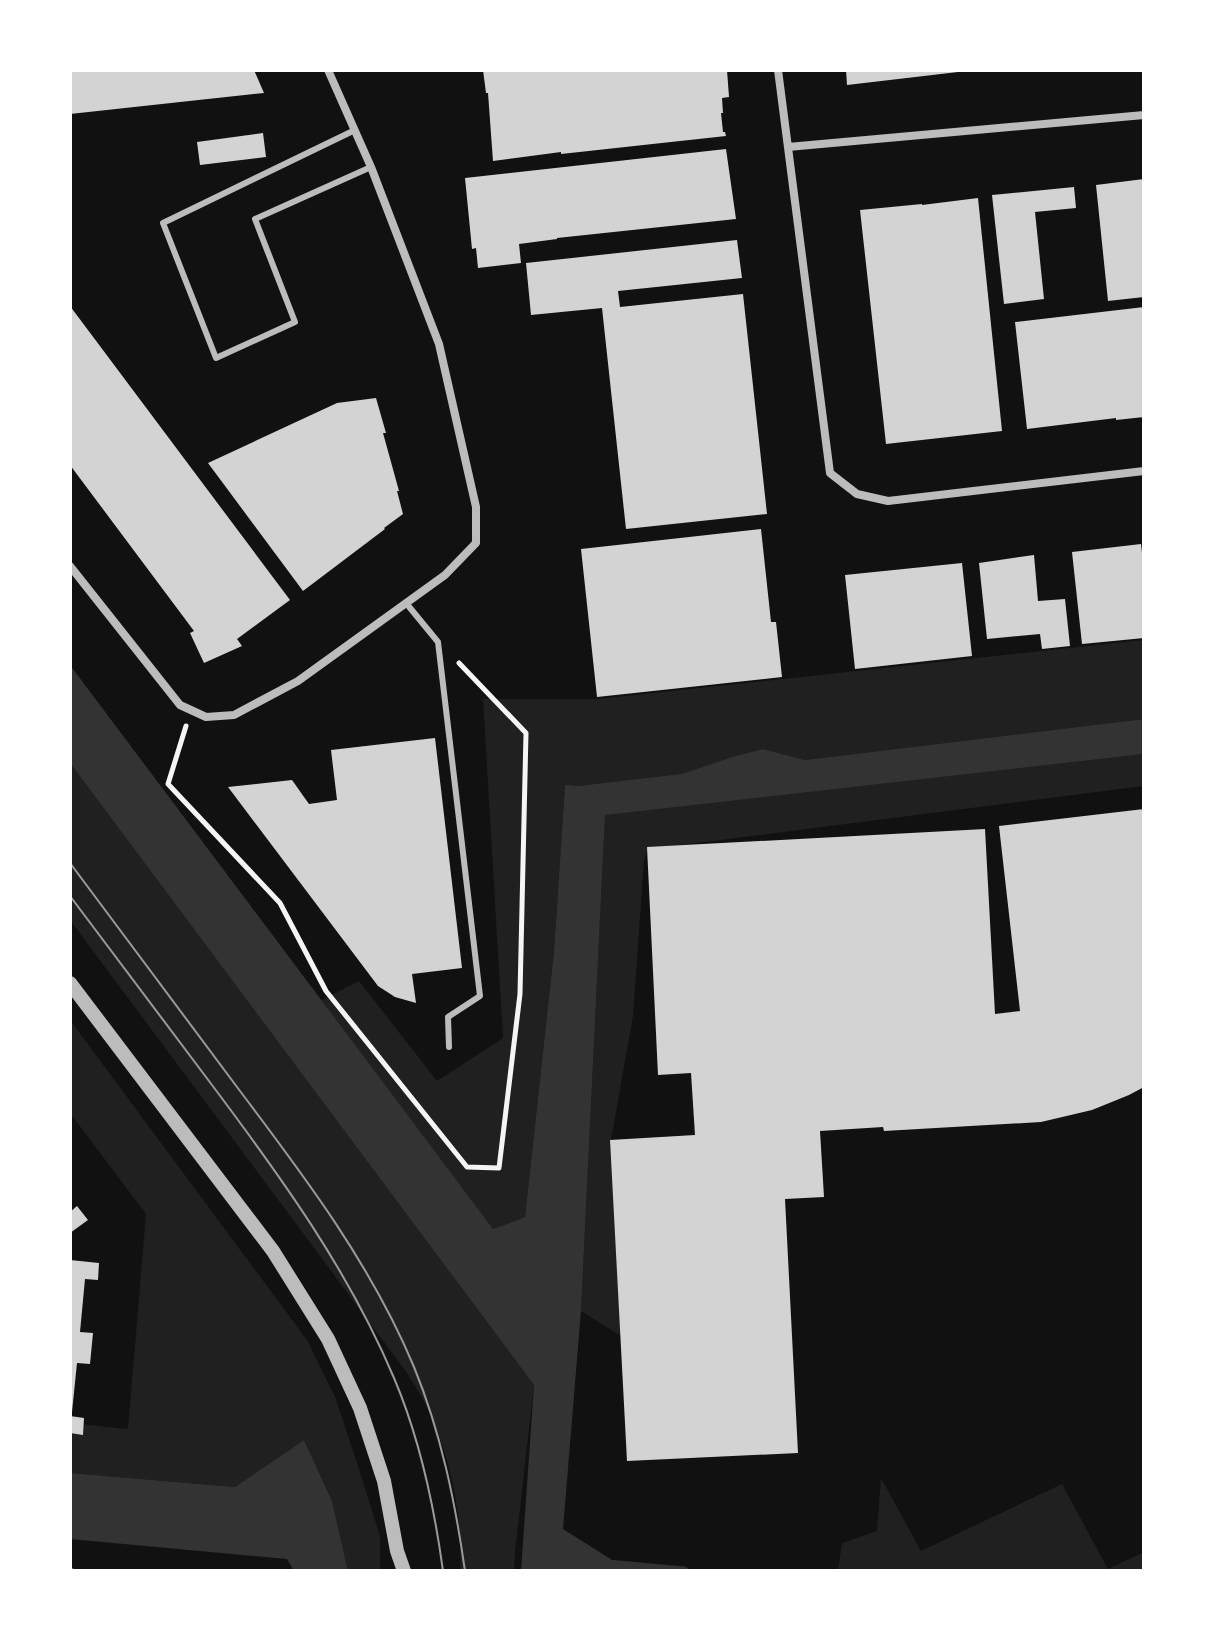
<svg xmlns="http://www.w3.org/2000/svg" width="1214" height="1641" font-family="'Nunito Sans',sans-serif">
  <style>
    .green { fill: #202020 }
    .water { fill: #333 }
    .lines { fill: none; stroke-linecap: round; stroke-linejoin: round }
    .stream { stroke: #333; stroke-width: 9 }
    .building { fill: #d3d3d3 }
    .path { stroke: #f5f5f5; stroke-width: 5 }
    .service { stroke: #bcbcbc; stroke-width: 6 }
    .minor { stroke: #bcbcbc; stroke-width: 8 }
    .tertiary { stroke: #bcbcbc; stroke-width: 14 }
    .tram { stroke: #9a9a9a; stroke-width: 2 }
  </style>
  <rect width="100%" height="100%" fill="#111"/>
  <path class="green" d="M1144,640V719L805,760L763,749L735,756L682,775L578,786H565L554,951L525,1217L493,1229L320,1001L359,981L437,1081L503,1038L483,699H598Z
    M1144,754V786L657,848L647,852L644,860L633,1016L610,1146L621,1336L581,1311L605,814Z
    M70,763L534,1385L515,1552L514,1571H460C463,1518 451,1459 429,1411C423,1398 414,1385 407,1373L70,920Z
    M70,1020L307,1340L336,1399L358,1466L380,1536V1571H348L332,1501L304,1440L235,1487L70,1473V1423L128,1429L146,1214L70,1113Z
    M881,1478L921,1551L1062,1484L1108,1569L1144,1552V1571H838L842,1543L877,1531Z"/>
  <path class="water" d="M70,665L493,1229L525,1217L554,951L565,785L578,786L682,774L735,756L763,749L805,760L1144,719V754L605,815L581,1311L563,1529L620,1565L619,1571H521L534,1385L70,763Z
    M304,1440L332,1501L348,1571H294L287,1559L70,1539V1473L235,1487Z"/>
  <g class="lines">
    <path class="stream" d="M607,1564L684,1571"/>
  </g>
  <path class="building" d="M70,70H254L264,93L70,114Z
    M483,70H727L729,97L722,98L723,113H721L723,132H725L726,136L561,154V152L493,161L488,93H486Z
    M846,70H958V72L847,85Z
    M263,133L266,157L200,165L197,142Z
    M726,149L736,219L557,238V239L519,244L521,263L478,268L476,248L472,249L465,178Z
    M1144,179V297L1108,301L1096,185Z
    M1074,187L1076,208L1035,212L1044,299L1004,304L992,195Z
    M978,198L1002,431L886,444L860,210L922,204V205Z
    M737,240L742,278L618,291L620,307L743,294L767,514L626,529L602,308L531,315L526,263Z
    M70,306L290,600L237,639L242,646L204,663L190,633L194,631L70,465Z
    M1144,307V417L1116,420V418L1027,429L1015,322Z
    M376,398L386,433H383L399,491H397L403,514L384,528L385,529L303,591L208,463L337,403Z
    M761,529L771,622H776L782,677L597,697L581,549Z
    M1141,544L1144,570V638L1082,644L1072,552Z
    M1034,555L1038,601L1065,599L1070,646L1042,649L1040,634L987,639L979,563Z
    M962,563L972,656L855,669L845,575Z
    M435,738L462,968L412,974L416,1003L395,997L378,986L228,787L292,780L309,804L337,800L331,750Z
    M1144,809V1087L1129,1095L1092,1110L1041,1122L884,1131L883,1127L820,1131L824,1197L785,1199L798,1453L627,1461L610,1140L695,1135L691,1073L658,1075L647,847L985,829L995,1014L1020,1011L999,826Z
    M77,1206L88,1220L70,1233V1212Z
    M70,1260L99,1263L98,1280L85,1279L80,1332L93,1333L90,1364L77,1363L72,1412H70Z
    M70,1416L84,1418L83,1435L70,1433Z"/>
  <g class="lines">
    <path class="path" d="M186,726L168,784L280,903L326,991L467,1167L499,1168L520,994L526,733L459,663
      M70,1571H72"/>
    <path class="service" d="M355,130L163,223L216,358L295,322L255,219L371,167
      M406,603L438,642L480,996L448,1017L449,1047"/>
    <path class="minor" d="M778,70L830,473L857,494L888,501L1144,471
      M788,147L1144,115
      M70,566L180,705L206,717L234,715L298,681L445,575L476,543V507L439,344L371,167L328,70"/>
    <path class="tertiary" d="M70,983L273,1251L328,1339L360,1408L384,1481L397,1551L404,1571"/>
    <path class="tram" d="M70,863C127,939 184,1015 240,1091C305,1177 372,1266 414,1367C441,1433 455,1501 465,1571
      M70,896C117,959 164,1022 212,1085C281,1177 349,1271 394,1378C420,1439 434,1505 443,1571"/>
  </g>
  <rect width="1214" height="1641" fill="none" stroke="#ffffff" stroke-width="144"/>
</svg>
